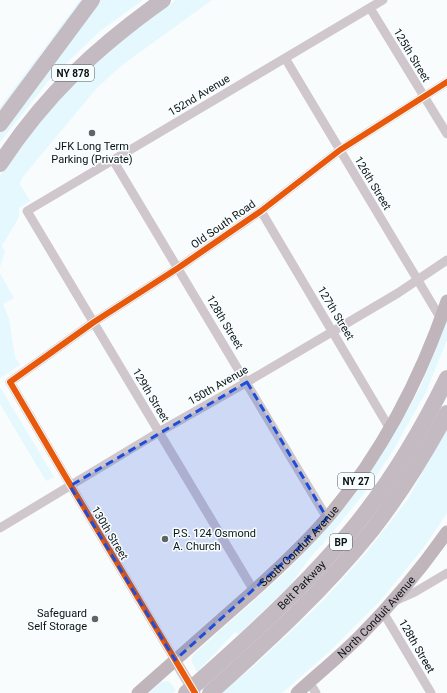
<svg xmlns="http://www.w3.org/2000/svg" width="447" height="693" font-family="Roboto,sans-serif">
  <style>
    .green { fill: #e4f8fe }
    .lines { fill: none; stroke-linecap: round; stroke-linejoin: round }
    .minor { stroke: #d0c7cd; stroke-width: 9 }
    .tertiary { stroke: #d0c7cd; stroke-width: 11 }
    .primary { stroke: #c1b5bc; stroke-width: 13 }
    .motorway { stroke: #c4bac1; stroke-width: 16 }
    .cycleway-casing { stroke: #f8fdfe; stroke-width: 8 }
    .cycleway { stroke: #e8590c; stroke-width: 6 }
    .marked { fill: #1d4ed8; fill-opacity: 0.2; stroke: #1d4ed8; stroke-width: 3; stroke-dasharray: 8 5; stroke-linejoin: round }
    .poi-dot { fill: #5e6566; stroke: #f8fdfe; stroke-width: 1.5 }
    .labels { text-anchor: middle; stroke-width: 3; stroke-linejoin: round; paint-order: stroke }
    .shield { fill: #f8fdfe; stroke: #52595b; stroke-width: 1 }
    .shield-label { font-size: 10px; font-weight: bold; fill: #0b1315 }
    .street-label { font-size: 11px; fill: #0b1315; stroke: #f8fdfe }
    .poi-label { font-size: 11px; fill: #0b1315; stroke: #f8fdfe }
  </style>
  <rect width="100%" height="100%" fill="#f9fcfd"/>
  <path class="green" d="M80,0H86L0,114V107Z
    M95,0H143L99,32L50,79L0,142V128Z
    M176,0H212L121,66L97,88L22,178L20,184L30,201L19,208V217L2,246L5,252L0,267V176L23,141L71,85L111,48Z
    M0,273L14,298L3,304L9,319L15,357L20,365L0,378Z
    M447,318V340L426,392L391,454L365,492L328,538L308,560L290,585L239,634L235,632L197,672L191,660L193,655L288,570L322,533L359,489L383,452L419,390L439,342Z
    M0,387L54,477L46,481L0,404Z
    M447,427V513L424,547L380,601L330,651L282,693H220L253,667L321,603L366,553L408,499Z
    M168,681L171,683L176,691L173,693H149L161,682Z"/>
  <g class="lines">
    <path class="minor" d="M370,8L447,134
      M285,58L441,319
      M113,160L327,518
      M261,211L390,429
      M0,528L159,432L247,382L398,293L447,260
      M254,591L27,211L383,0
      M395,601L415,592L447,573
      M383,612L431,693
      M175,660L64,474L10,382L94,322L178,268L261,211L340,150L447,82
      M309,682L316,693"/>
    <path class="tertiary" d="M175,660L195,693"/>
    <g class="primary">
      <path id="s1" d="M138,693C175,660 212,628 249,595C277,570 304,545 328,517C382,453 420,380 447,301"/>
      <path id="s2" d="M297,693C318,674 340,656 360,636C392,604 421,569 447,532"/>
    </g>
    <g class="motorway">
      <path d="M0,124L92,0"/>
      <path d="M0,164C45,95 97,47 163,0"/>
      <path id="s3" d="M186,693C246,640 307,585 358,522C393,478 422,429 447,378"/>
      <path d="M210,693C267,642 324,590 372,530C400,494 425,454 447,413"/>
    </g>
    <defs>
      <path id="cycleway" d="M195,693L64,474L10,382L94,322L178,268L261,211L340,150L447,82"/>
    </defs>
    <use href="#cycleway" class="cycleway-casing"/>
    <use href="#cycleway" class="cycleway"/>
  </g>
  <path class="marked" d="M247,382L327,518L294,553L175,660L70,486Z"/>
  <g class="poi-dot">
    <circle cx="92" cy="133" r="4"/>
    <circle cx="165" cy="539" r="4"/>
    <circle cx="95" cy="619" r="4"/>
  </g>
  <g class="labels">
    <g class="shield">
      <rect x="52" y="65" width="42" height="16" rx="3"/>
      <rect x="338" y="473" width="36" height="16" rx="3"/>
      <rect x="330" y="534" width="22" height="16" rx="3"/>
    </g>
    <g class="shield-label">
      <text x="73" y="77">NY 878</text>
      <text x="356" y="485">NY 27</text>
      <text x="341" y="546">BP</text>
    </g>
    <g class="street-label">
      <text transform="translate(412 55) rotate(59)" y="4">125th Street</text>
      <text transform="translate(199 95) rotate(-31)" y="4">152nd Avenue</text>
      <text transform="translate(373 183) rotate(59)" y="4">126th Street</text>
      <text transform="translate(223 224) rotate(-35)" y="4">Old South Road</text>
      <text transform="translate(336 313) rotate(59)" y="4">127th Street</text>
      <text transform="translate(225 322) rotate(59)" y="4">128th Street</text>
      <text transform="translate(218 385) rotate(-30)" y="4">150th Avenue</text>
      <text transform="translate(151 395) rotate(59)" y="4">129th Street</text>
      <text transform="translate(110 533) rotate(59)" y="4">130th Street</text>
      <text dy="4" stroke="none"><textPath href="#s1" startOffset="218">South Conduit Avenue</textPath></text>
      <text dy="4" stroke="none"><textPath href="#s3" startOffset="158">Belt Parkway</textPath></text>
      <text dy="4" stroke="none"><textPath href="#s2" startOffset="110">North Conduit Avenue</textPath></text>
      <text transform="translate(417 646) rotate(60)" y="4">128th Street</text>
    </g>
    <g class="poi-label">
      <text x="92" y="150">JFK Long Term<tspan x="92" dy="13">Parking (Private)</tspan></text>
      <text x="173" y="537" text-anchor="start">P.S. 124 Osmond<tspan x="173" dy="13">A. Church</tspan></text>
      <text x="87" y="617" text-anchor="end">Safeguard<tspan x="87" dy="13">Self Storage</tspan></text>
    </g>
  </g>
</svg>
